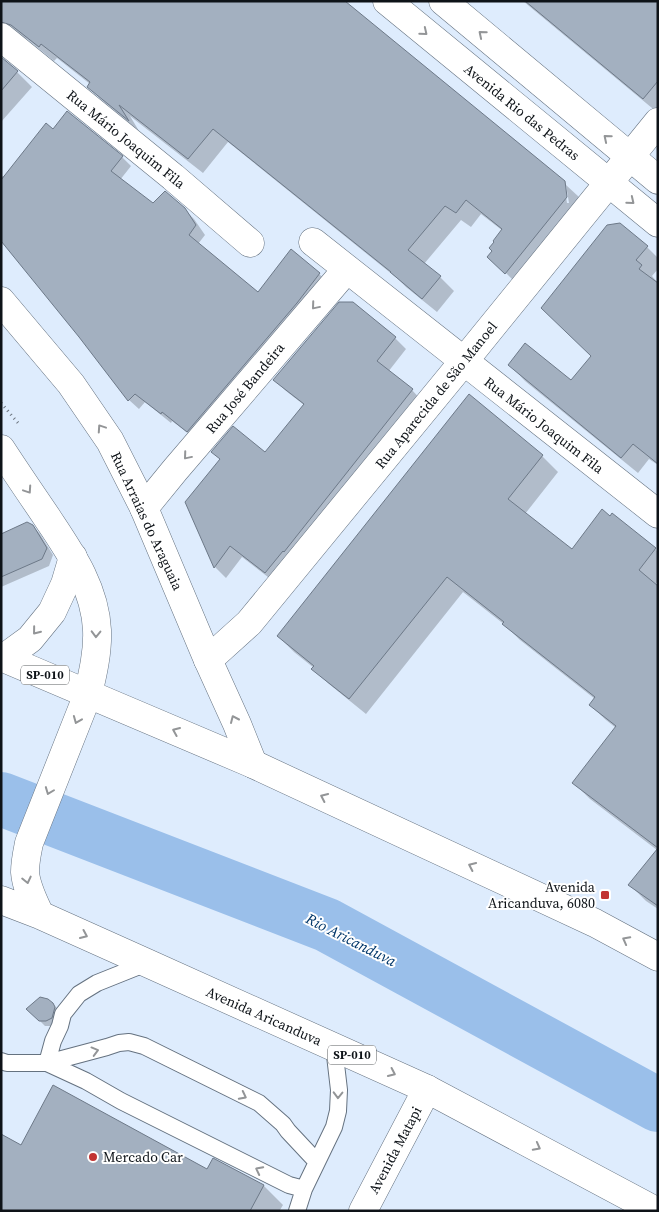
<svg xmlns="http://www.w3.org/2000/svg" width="659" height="1212" font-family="'Source Serif 4',serif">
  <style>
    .shadow { fill: #0003 }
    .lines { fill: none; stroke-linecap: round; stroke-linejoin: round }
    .river { stroke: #9abfea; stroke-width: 54 }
    .building { fill: #a3b0c0; stroke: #6d7988 }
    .lane-casing { stroke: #657280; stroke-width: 18 }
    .street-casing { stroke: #657280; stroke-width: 29 }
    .secondary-casing { stroke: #657280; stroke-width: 29 }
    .highway-casing { stroke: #657280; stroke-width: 29 }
    .path { stroke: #6d7680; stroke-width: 3; stroke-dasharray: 1 4; stroke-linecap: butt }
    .lane { stroke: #fff; stroke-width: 16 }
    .street { stroke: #fff; stroke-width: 28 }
    .secondary { stroke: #fff; stroke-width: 28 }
    .highway { stroke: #fff; stroke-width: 28 }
    .oneway { stroke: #939597 }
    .poi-dot { fill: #c23332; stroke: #fff; stroke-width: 2 }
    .labels { text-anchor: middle; stroke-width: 4; stroke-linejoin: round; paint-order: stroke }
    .shield { fill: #fff; stroke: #565a5d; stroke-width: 1 }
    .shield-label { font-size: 12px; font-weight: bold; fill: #0e1318 }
    .street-label { font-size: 14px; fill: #0e1318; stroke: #fff }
    .poi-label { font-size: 14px; fill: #0e1318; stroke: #fff; text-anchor: end }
    .water-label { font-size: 15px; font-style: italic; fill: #003669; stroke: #fff }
  </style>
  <rect width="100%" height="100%" fill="#deecfd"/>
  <path class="shadow" d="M1,1L564,183L567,203H569L566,185L579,197L581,212L521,288L504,271L503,231L481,214L471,227L461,220L424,264L440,277L454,291L437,312L406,287L398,279L228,142L203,173L130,116L139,131L103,101L88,87L90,84L57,58L54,61L27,39L20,36L1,46Z
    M523,1H658V113Z
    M1,59L17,72L32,87L1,122Z
    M54,130L122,157L131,166L120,180L153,205L184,209L194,219L205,235L198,244L258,294L291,251L319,274L329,283L197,440L172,421L171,423L145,402L139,409L129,400L80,336L1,238V175L5,178Z
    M647,247L658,258V269L652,276L658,283V465L649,459L638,473L525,381L510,365L571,381L593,356L558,323Z
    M395,338L406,349L388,372L412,390L423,402L277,584L242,557L226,578L215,567L265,454L304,405L286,391L275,380Z
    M469,396L542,456L558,472L525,514L572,551L655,549L658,552V581L655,585L658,588V909L646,901L630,885L657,850L590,799L574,783L616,728L606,720L590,705L595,699L520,640L505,625L463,592L366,714L329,684L313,669L314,668L294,652L278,636Z
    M33,526L40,534L53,555L49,566L1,587V535Z
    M52,1004L58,1009L51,1026H45L28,1009Z
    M21,1147L248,1177L264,1186L283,1205L280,1210L282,1211H1Z"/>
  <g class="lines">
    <path class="river" d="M1,799L327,925L658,1105"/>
  </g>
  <path class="building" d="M1,1H345L565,181L567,197L505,274L487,257L492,251L489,248L494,242L493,241L502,229L466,200L456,213L445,206L408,250L441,276L422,299L390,272H391L213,129L188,159L119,105L129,121L87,87L90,82L41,44L39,47L11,25L1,22Z
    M525,1H658V81L643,99Z
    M1,57L18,71L1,91Z
    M67,111L123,156L111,171L153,203L165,191L185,208L196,225L189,235L258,292L291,249L320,273L297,303L187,432L162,412L161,414L135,394L128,401L79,337L1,241V180L46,123L53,129Z
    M620,223L648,246L636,260L642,265L639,269L658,283V464L633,444L621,458L508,365L525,343L571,380L591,356L541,308L607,225Z
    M339,302H353L396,337L377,361L413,389L284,552L283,551L265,573L230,546L214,568L185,502L220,459L211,452L233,426L265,452L304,404L273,380Z
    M469,394L543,455L508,499L572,549L602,509L610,516L612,513L656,548L639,570L658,586V906L628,885L658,848L572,783L616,726L589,705L595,697L502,624L504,622L447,577L349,699L311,669L314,666L277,636Z
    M27,522L33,525L47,548L42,559L1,577V534Z
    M40,997L48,999L53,1003L55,1007L52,1018L46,1021H39L26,1009Z
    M53,1085L207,1169L213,1158L264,1185L250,1211H1V1134L21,1145Z"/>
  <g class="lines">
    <defs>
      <path id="lane" d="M1,1061L7,1063H47L107,1047L119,1043L129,1042L144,1046L259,1103L283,1124L288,1131L317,1162
        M47,1063L86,1081L121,1101L289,1185L304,1189
        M47,1063L53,1041L60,1026L63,1014L79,994L97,983L147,963
        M297,1211L304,1189L334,1127L338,1111L339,1090L334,1047"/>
      <path id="street" d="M1,37L173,177L250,243
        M313,242L658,514
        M144,508L175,470L347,269
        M208,660L249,623L464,361L658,122
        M363,1211L427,1089"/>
      <path id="secondary" d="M387,1L658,223
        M443,1L658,180
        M1,301L71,384L110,441L144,508L208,660L237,724L253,764
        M1,449C16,472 31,494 46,516C69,551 95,586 97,630C98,651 93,673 88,694"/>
      <path id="highway" d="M1,657L253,764L595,923L658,957
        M4,658L30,639L52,612L65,584L73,557
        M1,900L40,915L147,963L427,1089L656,1211
        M40,915C34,902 26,887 25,872C25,862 27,853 29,843L88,694"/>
    </defs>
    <use href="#lane" class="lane-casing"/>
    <use href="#street" class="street-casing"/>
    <use href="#secondary" class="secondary-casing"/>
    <use href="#highway" class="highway-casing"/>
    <path class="path" d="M1,403L19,424"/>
    <use href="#lane" class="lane"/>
    <use href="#street" class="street"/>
    <use href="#secondary" class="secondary"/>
    <use href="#highway" class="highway"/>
  </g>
  <defs><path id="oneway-chevron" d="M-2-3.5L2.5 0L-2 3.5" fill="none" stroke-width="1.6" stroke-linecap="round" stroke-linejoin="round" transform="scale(1.25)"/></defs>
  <g class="oneway">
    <use href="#oneway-chevron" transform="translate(424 32) rotate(39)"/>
    <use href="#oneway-chevron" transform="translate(482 34) rotate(-140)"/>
    <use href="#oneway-chevron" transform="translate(607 138) rotate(-140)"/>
    <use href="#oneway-chevron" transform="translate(631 201) rotate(39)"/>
    <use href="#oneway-chevron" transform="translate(315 306) rotate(130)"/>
    <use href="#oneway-chevron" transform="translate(101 428) rotate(-124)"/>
    <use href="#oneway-chevron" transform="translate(187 456) rotate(130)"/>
    <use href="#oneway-chevron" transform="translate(28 490) rotate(56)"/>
    <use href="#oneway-chevron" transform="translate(36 631) rotate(129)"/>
    <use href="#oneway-chevron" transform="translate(96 634) rotate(91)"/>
    <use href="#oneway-chevron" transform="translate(234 719) rotate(-114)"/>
    <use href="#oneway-chevron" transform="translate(77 720) rotate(112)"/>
    <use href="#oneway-chevron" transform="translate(176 731) rotate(-157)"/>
    <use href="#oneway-chevron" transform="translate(49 791) rotate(111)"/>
    <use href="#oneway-chevron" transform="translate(324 797) rotate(-155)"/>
    <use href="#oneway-chevron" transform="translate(472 866) rotate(-155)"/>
    <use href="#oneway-chevron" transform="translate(27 880) rotate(77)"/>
    <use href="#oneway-chevron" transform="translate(84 935) rotate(24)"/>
    <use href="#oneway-chevron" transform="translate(626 940) rotate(-152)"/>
    <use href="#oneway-chevron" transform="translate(95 1051) rotate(-15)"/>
    <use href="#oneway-chevron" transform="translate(392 1073) rotate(25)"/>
    <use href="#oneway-chevron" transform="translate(338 1095) rotate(91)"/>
    <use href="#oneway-chevron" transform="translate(243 1096) rotate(27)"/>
    <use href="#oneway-chevron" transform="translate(537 1147) rotate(28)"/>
    <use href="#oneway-chevron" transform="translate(259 1170) rotate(-153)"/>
  </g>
  <g class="poi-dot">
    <rect x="600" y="890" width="10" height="10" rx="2.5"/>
    <circle cx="93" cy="1157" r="5"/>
  </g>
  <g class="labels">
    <g class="shield">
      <rect x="21" y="665.5" width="48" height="19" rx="4"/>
      <rect x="328" y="1045.5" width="48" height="19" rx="4"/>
    </g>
    <g class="shield-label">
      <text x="45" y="679">SP-010</text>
      <text x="352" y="1059">SP-010</text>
    </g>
    <g class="street-label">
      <text transform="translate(522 112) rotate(39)" y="5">Avenida Rio das Pedras</text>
      <text transform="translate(126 139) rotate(39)" y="5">Rua Mário Joaquim Fila</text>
      <text transform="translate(245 388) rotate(-50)" y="5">Rua José Bandeira</text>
      <text transform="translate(436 395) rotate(-51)" y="5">Rua Aparecida de São Manoel</text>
      <text transform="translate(544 425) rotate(38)" y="5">Rua Mário Joaquim Fila</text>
      <text transform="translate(147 521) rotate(65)" y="5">Rua Arraias do Araguaia</text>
      <text transform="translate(264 1016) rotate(24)" y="5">Avenida Aricanduva</text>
      <text transform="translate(395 1150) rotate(-62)" y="5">Avenida Matapi</text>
    </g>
    <g class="poi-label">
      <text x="595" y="892">Avenida<tspan x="595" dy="16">Aricanduva, 6080</tspan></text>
      <text x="103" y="1162" text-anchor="start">Mercado Car</text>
    </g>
    <g class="water-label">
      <text transform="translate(351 940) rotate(27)" y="5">Rio Aricanduva</text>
    </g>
  </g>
  <rect width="659" height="1212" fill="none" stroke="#0e1318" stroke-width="5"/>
</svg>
